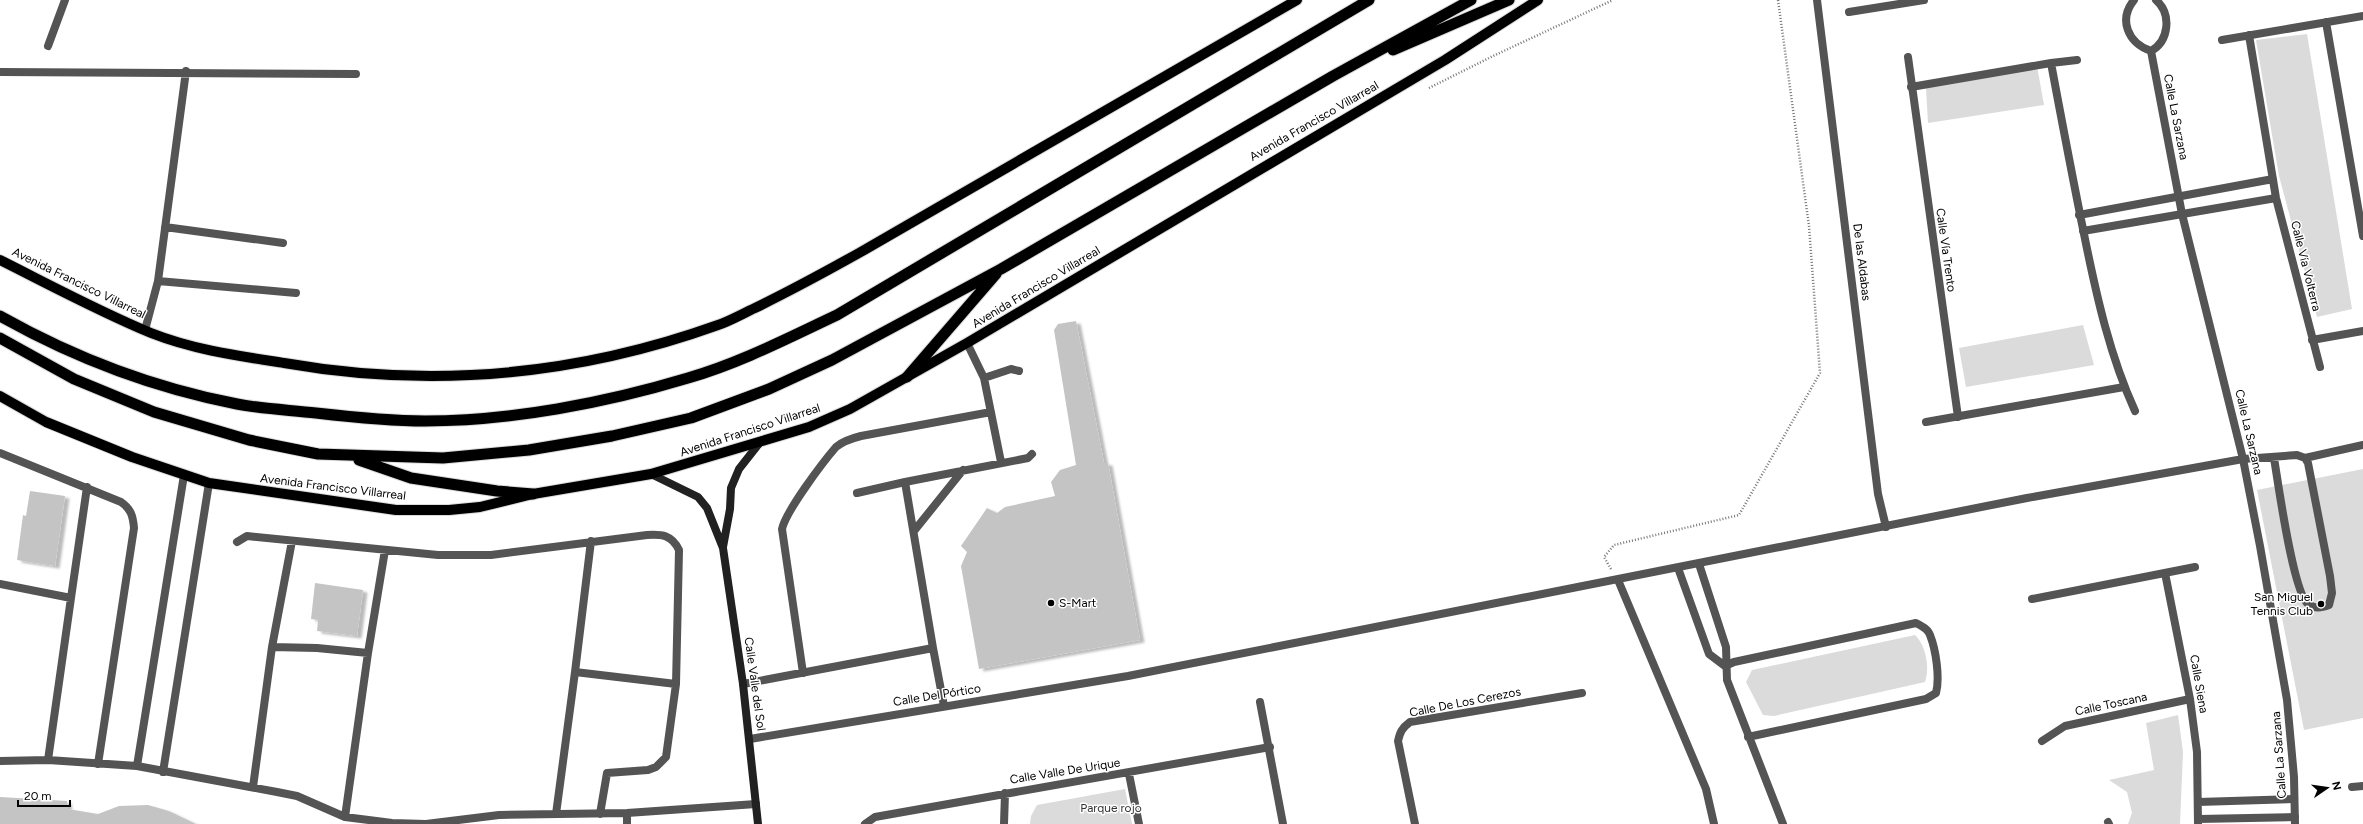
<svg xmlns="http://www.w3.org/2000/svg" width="2363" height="824" font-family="Figtree,sans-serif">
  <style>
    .green { fill: #dbdbdb }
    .building { fill: #c4c4c4; filter: url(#shadow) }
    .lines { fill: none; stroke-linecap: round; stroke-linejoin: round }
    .primary-casing { stroke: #dbdbdb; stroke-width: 12 }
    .trunk-casing { stroke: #dbdbdb; stroke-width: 13 }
    .path { stroke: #767676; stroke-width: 2.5; stroke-dasharray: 1 2; stroke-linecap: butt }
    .service { stroke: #545454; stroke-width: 8 }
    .minor { stroke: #545454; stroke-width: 8 }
    .tertiary { stroke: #545454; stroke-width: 8 }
    .secondary { stroke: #212121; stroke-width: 8 }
    .primary { stroke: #000; stroke-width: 10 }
    .trunk { stroke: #000; stroke-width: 11 }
    .poi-dot { fill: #000; stroke: #fff; stroke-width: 1.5 }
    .labels { text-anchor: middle; stroke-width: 3; stroke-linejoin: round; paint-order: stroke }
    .street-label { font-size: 12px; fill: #000; stroke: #fff }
    .poi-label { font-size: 12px; fill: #000; stroke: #fff; text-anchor: end }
    .park-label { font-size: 12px; fill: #323232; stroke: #fff }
  </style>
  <defs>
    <filter id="shadow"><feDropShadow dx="4.5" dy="2.5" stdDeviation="1" flood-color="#0004"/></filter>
  </defs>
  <rect width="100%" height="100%" fill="#fff"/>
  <path class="green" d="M2307,34L2352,309L2317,317L2279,176L2256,40Z
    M2037,66L2044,105L1928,123L1926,88Z
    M2083,325L2094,365L1966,387L1959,348Z
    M2363,469V718L2304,730L2257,490Z
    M1915,635C1926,645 1930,668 1925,682L1774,716L1763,715L1746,682L1752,670Z
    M2178,715L2183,752L2180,824H2128L2132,813L2127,792L2109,780L2154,770L2146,723Z
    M1125,789L1132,824H1030L1031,816L1037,805Z"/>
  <path class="building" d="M1076,321L1104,463H1108L1140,640L979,669L961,566L967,552L961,546L987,508L997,513L1005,507L1055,496L1051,482L1060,470L1076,465L1054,330L1058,324Z
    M30,491L65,496L55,566L17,560L23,515L26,516Z
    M315,583L363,590L357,636L317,631L318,620L311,619Z
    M0,797L67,801L68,809L98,814L119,806L148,805L169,811L196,824H0Z"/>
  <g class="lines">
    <defs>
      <path id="primary" d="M0,260C50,285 100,312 151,333C194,350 239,356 284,363C432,389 576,376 718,325C730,321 742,314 755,308C790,291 825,272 859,253L1297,0
        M0,396L46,422L132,457L209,483L396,510H449L480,507L533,494L651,474L809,427L850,409L967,343L1445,60L1538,0"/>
      <path id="trunk" d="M1393,50L1509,0
        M0,316C73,357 154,388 237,404C263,409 290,410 316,413C351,417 389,421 425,421C511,421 605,403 688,378C740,363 788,338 837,315L1369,0
        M0,338L74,379L154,412L249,440L318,454L443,458L529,450L612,436L691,418L769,389L832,360L1001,269L1333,76L1471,0
        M907,377L996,274
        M359,460L411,478L497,491L533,494"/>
    </defs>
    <use href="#primary" class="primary-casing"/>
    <use href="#trunk" class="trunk-casing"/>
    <path class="path" d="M1429,88L1493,56L1613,0
      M1611,569L1604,557L1614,545L1739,515L1820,373L1809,226L1778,0"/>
    <path class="service" d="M1849,12L1924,0
      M0,72L356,74
      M165,227L283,243
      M158,281L296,293
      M145,330L158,281L186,71
      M967,343L984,378L1001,462
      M984,378L1011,369L1019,371
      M0,453L121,502C131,509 133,516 134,528L98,764
      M2274,458C2278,482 2293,592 2308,604C2315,609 2321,608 2329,605L2332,593L2330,576L2308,463L2305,458
      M2243,459L2297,455L2305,458L2363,445
      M905,482L1028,458L1032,454
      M914,531L963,470
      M591,541L575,672L676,684
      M237,542L247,536L438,555H491L647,535C662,534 672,535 679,550L676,684L666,757L656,767L648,770L607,773L600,814
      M0,584L71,598L87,487
      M272,647L317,648L368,653L385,550
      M933,648L944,706
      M803,673L782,529C786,511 823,462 836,447C843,441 853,438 861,436L991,412
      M743,684L933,648L905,482L857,493
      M48,760L71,598
      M0,761L48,760L137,766L277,792L297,796L345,817L392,823L426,824L499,815L627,813L756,804
      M137,766L184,475
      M163,772L209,483
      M253,787L272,647L292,541
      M627,813V824
      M556,814L575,672
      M345,817L368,653"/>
    <path class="minor" d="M2326,22L2363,236
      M2249,35L2276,198L2320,367
      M2222,40L2363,16
      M48,46L65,0
      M1908,57L1958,417
      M2051,63C2062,122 2073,180 2085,239C2097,298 2110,356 2135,411
      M1911,87L2051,63L2077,60
      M2079,215L2273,179
      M2083,231L2276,198
      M2312,340L2363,331
      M1926,422L2124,387
      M1699,564L1726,647L1727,680L1783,824
      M1678,568L1709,654L1725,666
      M2165,573L2190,699L2197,752L2198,824
      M1618,580L1706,789L1714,824
      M2032,599L2195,567
      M1725,666L1734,662L1916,623C1922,626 1928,629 1930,635C1936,650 1940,678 1936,693L1926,699L1748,737
      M1260,702L1283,824
      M2042,741L2065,726L2190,699
      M1129,774L1139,824
      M2352,787L2363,786
      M2198,802L2294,799
      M2198,819L2295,817
      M2108,822L2109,824
      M865,824L875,817L1270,747
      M1004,824L1005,793
      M1415,824L1398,741C1400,732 1402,728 1410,722L1582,693"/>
    <path class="tertiary" d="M1817,0L1878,494L1886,527
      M2134,0C2118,20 2128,43 2151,51C2169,41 2172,14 2156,0
      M2151,51L2182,214L2243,459L2260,546L2287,700L2294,777L2295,824
      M750,739L1128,676L2027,498L2243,459"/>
    <path class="secondary" d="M651,474L698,497L707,508L723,548L743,684L758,824
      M723,547L730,509L731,488L739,469L761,441"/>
    <use href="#primary" class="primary"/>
    <use href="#trunk" class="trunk"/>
  </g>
  <g class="poi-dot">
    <circle cx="1051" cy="603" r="4"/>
    <circle cx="2321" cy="604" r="4"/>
  </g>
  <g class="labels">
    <g class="street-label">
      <text transform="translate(2176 117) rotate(79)" y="4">Calle La Sarzana</text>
      <text transform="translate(1314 121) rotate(-30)" y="4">Avenida Francisco Villarreal</text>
      <text transform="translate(1946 250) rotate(82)" y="4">Calle Vía Trento</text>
      <text transform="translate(1862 262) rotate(83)" y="4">De las Aldabas</text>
      <text transform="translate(2306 266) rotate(76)" y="4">Calle Vía Volterra</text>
      <text transform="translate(79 283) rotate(26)" y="4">Avenida Francisco Villarreal</text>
      <text transform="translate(1036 287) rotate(-31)" y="4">Avenida Francisco Villarreal</text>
      <text transform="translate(750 430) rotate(-18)" y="4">Avenida Francisco Villarreal</text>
      <text transform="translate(2249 432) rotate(77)" y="4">Calle La Sarzana</text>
      <text transform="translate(333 487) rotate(7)" y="4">Avenida Francisco Villarreal</text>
      <text transform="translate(755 684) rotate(82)" y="4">Calle Valle del Sol</text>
      <text transform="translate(2199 684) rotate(80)" y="4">Calle Siena</text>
      <text transform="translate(937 695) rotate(-9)" y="4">Calle Del Pórtico</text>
      <text transform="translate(1465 702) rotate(-11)" y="4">Calle De Los Cerezos</text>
      <text transform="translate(2111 704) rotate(-12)" y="4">Calle Toscana</text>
      <text transform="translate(2279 755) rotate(-94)" y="4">Calle La Sarzana</text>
      <text transform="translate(1065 771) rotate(-9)" y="4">Calle Valle De Urique</text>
    </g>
    <g class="poi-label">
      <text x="2313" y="601">San Miguel<tspan x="2313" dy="14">Tennis Club</tspan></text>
      <text x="1059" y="607" text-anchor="start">S-Mart</text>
    </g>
    <g class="park-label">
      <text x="1111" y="812">Parque rojo</text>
    </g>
  </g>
  <g transform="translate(2327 788) rotate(77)" stroke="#ffffff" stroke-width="3" paint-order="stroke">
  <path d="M0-3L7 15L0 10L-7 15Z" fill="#000000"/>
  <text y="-6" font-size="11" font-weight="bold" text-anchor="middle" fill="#000000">N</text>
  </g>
  <path d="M18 800v6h52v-6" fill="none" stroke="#000000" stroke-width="2"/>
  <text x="24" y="800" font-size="12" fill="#000000" stroke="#ffffff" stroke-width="3" paint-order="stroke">20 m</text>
</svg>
